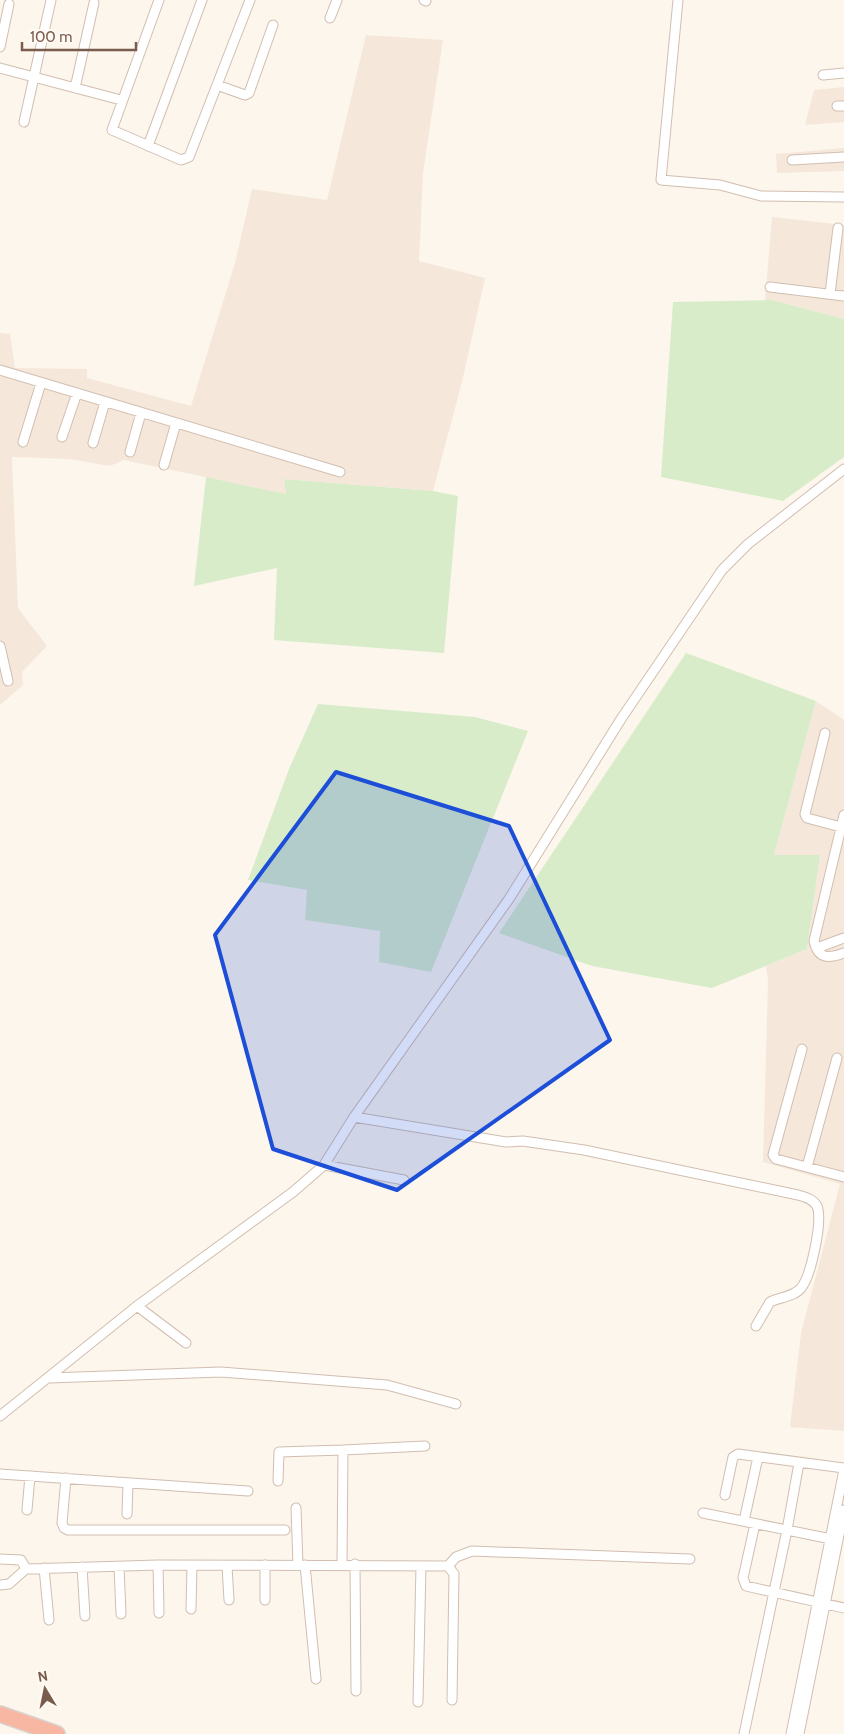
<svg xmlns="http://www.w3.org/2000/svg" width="844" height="1734" font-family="Cabin,sans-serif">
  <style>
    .residential { fill: #f5e8da }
    .green { fill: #d8ecc9 }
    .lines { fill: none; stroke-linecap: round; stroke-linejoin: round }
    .street-casing { stroke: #d1beb0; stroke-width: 11 }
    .highway-casing { stroke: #dad1cd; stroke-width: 18 }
    .street { stroke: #fff; stroke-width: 9 }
    .highway { stroke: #f7b7a3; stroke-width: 15 }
    .marked { fill: #1d4ed8; fill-opacity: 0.2; stroke: #1d4ed8; stroke-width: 4; stroke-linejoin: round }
  </style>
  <rect width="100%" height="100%" fill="#fdf6ec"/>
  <path class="residential" d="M366,35L443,40L423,173L419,261L485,278L462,382L433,491L284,479L286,494L124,460L110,466L69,459L12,457L18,608L47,646L22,672L23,685L0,705V333L10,334L15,368L87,369V378L191,406L235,263L252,189L327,200Z
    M844,87V122L805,125L814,90Z
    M844,148V171L777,173L776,154Z
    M772,217L844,225V319L772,300L765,301Z
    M816,701L844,720V1431L790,1427L801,1333L840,1184L763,1162L768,980L766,966L807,949L820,855H774Z"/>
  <path class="green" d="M772,300L844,319V457L783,501L661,477L673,302Z
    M206,477L286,494L284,479L433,491L458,496L444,653L274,640L277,568L194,586Z
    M686,653L816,701L774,855H820L807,949L712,988L592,966L499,933Z
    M318,704L475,717L528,731L431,972L379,962L380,931L305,920L307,890L248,880L289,769Z"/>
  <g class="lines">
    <defs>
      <path id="street" d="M159,0L112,130L181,160L189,157L250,0
        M424,0L426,1
        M678,0L661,180L720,185L761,196L844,197
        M330,18L337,0
        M0,47L9,4
        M0,68L121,100
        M823,75L844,73
        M217,85L245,95L249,93L273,25
        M75,88L94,3
        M837,106H844
        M24,122L51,0
        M148,146L202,0
        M792,160L844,157
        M770,287L844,296
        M830,294L838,228
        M0,370L340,472
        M62,437L77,393
        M23,442L41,383
        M93,443L105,402
        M130,452L141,413
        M164,465L176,423
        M0,646L8,681
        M825,733L805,814L807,818L844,828
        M844,815L814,941C818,959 828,959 844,953
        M817,948L844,938
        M802,1049L773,1155L776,1159L844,1177
        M354,1117L506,1142L523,1141L584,1150L798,1195C805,1197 813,1199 817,1206C823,1221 811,1276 801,1288C794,1297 780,1297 770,1302L756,1326
        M324,1165L404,1180
        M807,1167L837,1058
        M137,1306L186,1343
        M49,1378L221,1372L387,1385L456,1404
        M0,1416L137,1306L293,1192L324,1165L354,1117L509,899L621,719L722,570L748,544L844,469
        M0,1474L248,1491
        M66,1478L62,1523L64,1528L68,1530H285
        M278,1481L279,1452L343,1450
        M725,1495L733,1457L738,1454L844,1468
        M296,1508L298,1565
        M27,1510L30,1476
        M703,1513L836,1540
        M127,1514L128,1483
        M744,1521L758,1457
        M755,1524L743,1578L746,1586L844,1608
        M0,1559L21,1560L26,1569L158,1565L448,1566L454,1574L452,1700
        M355,1564L356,1691
        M158,1565L159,1613
        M265,1565V1600
        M305,1565L316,1679
        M342,1565L343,1450L425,1446
        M227,1566L229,1600
        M448,1566L456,1557L472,1551L690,1559
        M82,1567L85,1616
        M119,1567L121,1614
        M44,1568L49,1620
        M0,1585L9,1584L26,1569
        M191,1609L192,1566
        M418,1702L421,1566
        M744,1734L787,1530L799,1463
        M791,1734L844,1470
        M799,1734L844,1510"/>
      <path id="highway" d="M0,1714L57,1734"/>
    </defs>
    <use href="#street" class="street-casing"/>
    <use href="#highway" class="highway-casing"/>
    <use href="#street" class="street"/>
    <use href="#highway" class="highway"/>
  </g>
  <path class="marked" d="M336,772L509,826L610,1040L397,1190L273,1149L215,935Z"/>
  <g transform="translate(45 1689) rotate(350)" stroke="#fffaf3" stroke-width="4" paint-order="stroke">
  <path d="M0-4L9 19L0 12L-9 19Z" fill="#7a5c4d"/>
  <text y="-8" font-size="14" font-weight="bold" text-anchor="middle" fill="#7a5c4d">N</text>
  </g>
  <path d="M22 42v8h114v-8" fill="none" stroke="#7a5c4d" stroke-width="2.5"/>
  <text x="30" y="42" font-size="15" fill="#7a5c4d" stroke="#fffaf3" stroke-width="4" paint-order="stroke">100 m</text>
</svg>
